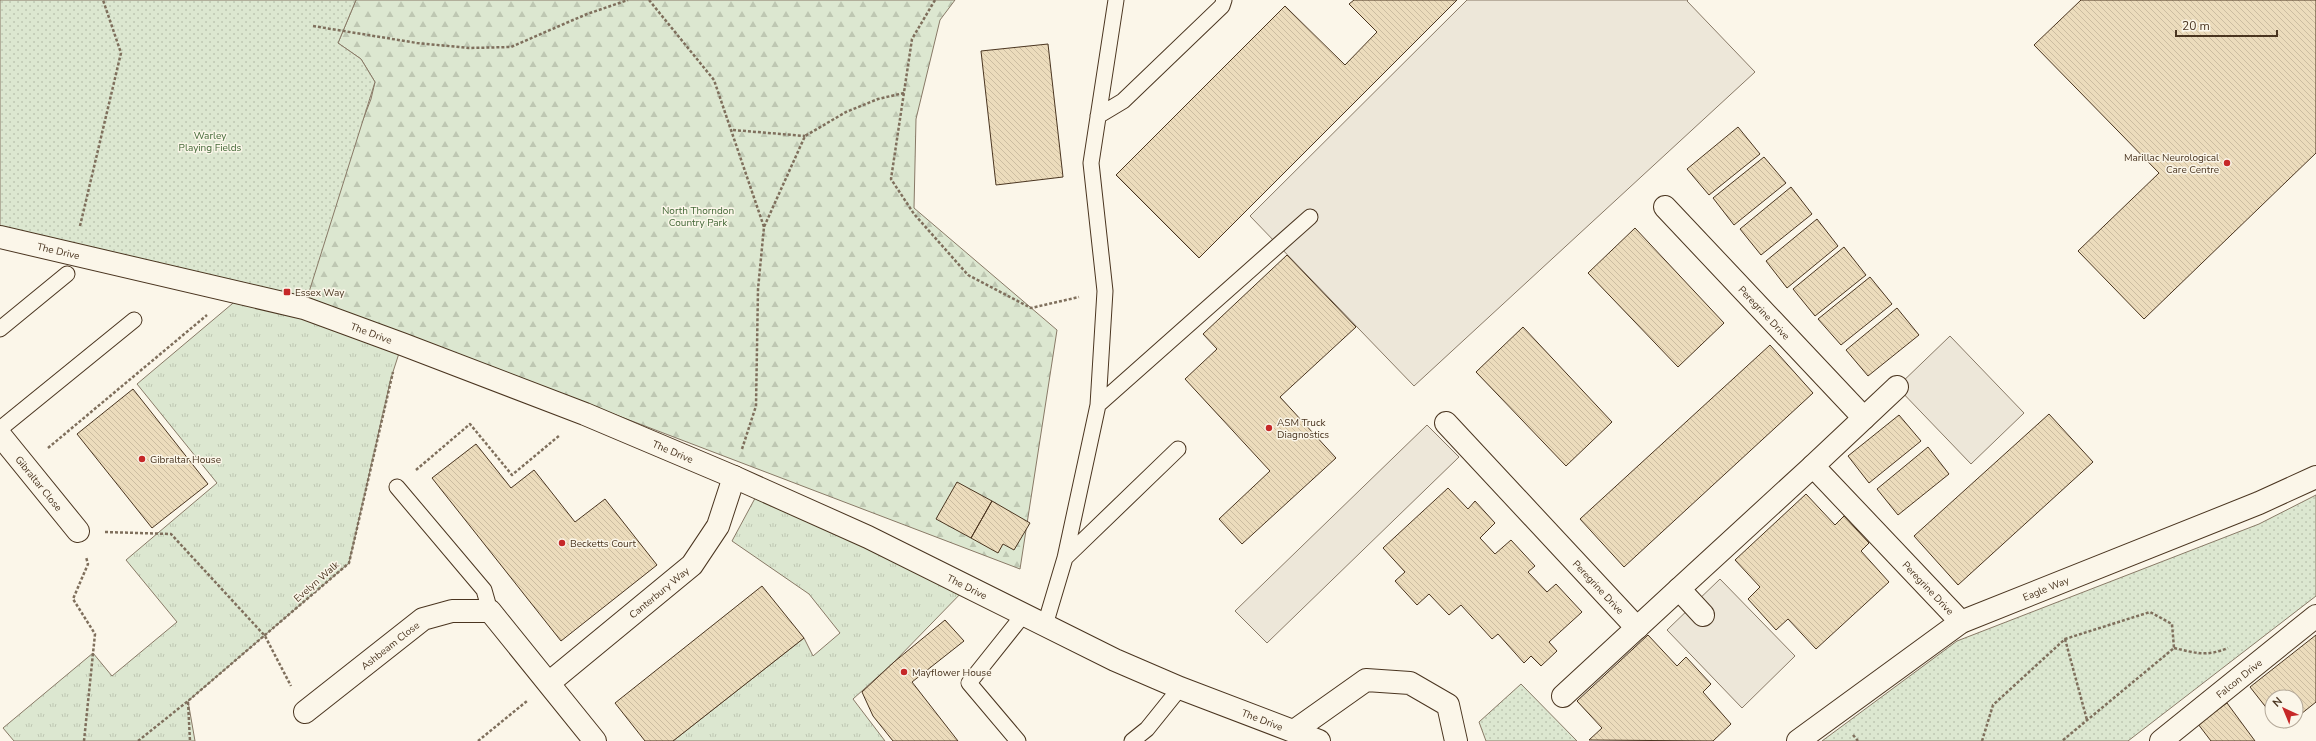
<svg xmlns="http://www.w3.org/2000/svg" width="2316" height="741" font-family="'Nunito Sans',sans-serif">
  <style>
    .grass { fill: url(#grass-tufts); stroke: #887966 }
    .forest { fill: url(#forest-firs); stroke: #887966 }
    .park { fill: url(#park-dots); stroke: #887966 }
    .parking { fill: #ede7d9; stroke: #887966 }
    .building { fill: url(#building-back-hatch); stroke: #4a3520 }
    .lines { fill: none; stroke-linecap: round; stroke-linejoin: round }
    .service-casing { stroke: #4a3520; stroke-width: 17 }
    .minor-casing { stroke: #4a3520; stroke-width: 24 }
    .tertiary-casing { stroke: #4a3520; stroke-width: 24 }
    .path { stroke: #7f6f5c; stroke-width: 2.5; stroke-dasharray: 3 2; stroke-linecap: butt }
    .service { stroke: #fbf6e9; stroke-width: 15 }
    .minor { stroke: #fbf6e9; stroke-width: 22 }
    .tertiary { stroke: #fbf6e9; stroke-width: 22 }
    .poi-dot { fill: #c62828; stroke: #fbf6e9; stroke-width: 1.5 }
    .labels { text-anchor: middle; stroke-width: 3; stroke-linejoin: round; paint-order: stroke }
    .park-label { font-size: 10px; fill: #436837; stroke: #fbf6e9 }
    .poi-label { font-size: 10px; fill: #4a3520; stroke: #fbf6e9; text-anchor: start }
    .street-label { font-size: 10px; fill: #4a3520; stroke: #fbf6e9 }
  </style>
  <defs>
    <pattern id="grass-tufts" width="24" height="20" patternUnits="userSpaceOnUse"><rect width="24" height="20" fill="#dce7d0"/><path d="M3 7l-1-3M5 7V3M7 7l1-3M15 17l-1-3M17 17v-4M19 17l1-3" fill="none" stroke="#bec7b2"/></pattern>
    <pattern id="forest-firs" width="22" height="20" patternUnits="userSpaceOnUse"><rect width="22" height="20" fill="#dce7d0"/><path d="M5 1l3.5 6h-7zM16 11l3.5 6h-7z" fill="#bec7b2"/></pattern>
    <pattern id="park-dots" width="8" height="8" patternUnits="userSpaceOnUse"><rect width="8" height="8" fill="#dce7d0"/><path d="M2 2h.1M6 6h.1" fill="none" stroke="#bec7b2" stroke-width="1.8" stroke-linecap="round"/></pattern>
    <pattern id="building-back-hatch" width="6" height="6" patternUnits="userSpaceOnUse"><rect width="6" height="6" fill="#ecdcbc"/><path d="M-1 5l2 2M0 0l6 6M5-1l2 2" fill="none" stroke="#ccbda1"/></pattern>
  </defs>
  <rect width="100%" height="100%" fill="#fbf6e9"/>
  <path class="grass" d="M245,293L402,344L391,378L349,563L188,701L195,741H14L3,728L93,653L112,676L177,622L126,560L217,483L137,384Z
    M760,489L968,586L894,662L853,699L885,741H673L804,638L813,656L840,633L809,594L732,541Z"/>
  <path class="forest" d="M356,0H955L940,20L916,119L914,208L1057,330L1020,569L296,293L371,99L375,82L361,59L338,43Z"/>
  <path class="park" d="M0,0H356L338,43L361,59L375,82L304,308L0,237Z
    M2316,495V596L2128,741H1822L1957,641L2259,524Z
    M1521,684L1577,741H1486L1479,722Z"/>
  <path class="parking" d="M1467,0H1688L1687,1L1755,72L1414,386L1250,216Z
    M1950,336L2024,413L1971,464L1897,387Z
    M1427,425L1459,457L1267,643L1235,611Z
    M1720,579L1795,656L1742,708L1667,630Z"/>
  <path class="building" d="M1354,0H1457L1199,258L1116,175L1285,6L1345,65L1377,32L1349,4Z
    M2081,0H2316V153L2144,319L2078,251L2159,173L2034,45Z
    M1048,44L1063,177L996,185L981,51Z
    M1738,127L1760,154L1709,195L1687,169Z
    M1764,157L1786,183L1734,225L1713,198Z
    M1791,187L1812,214L1761,255L1740,229Z
    M1817,219L1838,246L1787,288L1766,261Z
    M1635,228L1724,323L1678,367L1588,273Z
    M1844,247L1866,275L1815,316L1793,289Z
    M1287,255L1356,327L1280,397L1336,458L1242,544L1219,519L1270,471L1185,379L1217,349L1203,334Z
    M1870,277L1892,304L1841,345L1818,319Z
    M1897,308L1919,335L1868,376L1846,350Z
    M1523,327L1612,422L1566,466L1476,372Z
    M1770,345L1813,393L1624,567L1580,519Z
    M133,389L208,484L152,528L77,434Z
    M2049,414L2093,462L1958,585L1914,536Z
    M1899,415L1921,441L1869,483L1848,456Z
    M476,444L511,488L534,470L575,522L605,499L657,565L561,641L432,478Z
    M1928,447L1949,474L1898,515L1877,489Z
    M957,482L992,501L971,538L936,519Z
    M1448,488L1468,509L1475,501L1495,523L1480,538L1495,554L1511,540L1535,566L1528,572L1547,592L1556,584L1582,612L1549,642L1557,651L1541,666L1531,656L1524,663L1498,634L1492,639L1461,605L1449,615L1429,594L1417,605L1395,581L1405,572L1383,548Z
    M1806,494L1835,525L1844,516L1869,543L1861,551L1889,582L1816,649L1788,619L1776,630L1748,599L1760,587L1735,560Z
    M992,501L1030,523L1014,550L1003,544L998,553L971,538Z
    M762,586L804,638L673,741H645L615,703Z
    M945,620L964,641L912,682L958,741H893L873,716L862,692L894,662Z
    M1648,635L1677,666L1686,657L1711,684L1703,692L1731,724L1713,741L1589,740L1602,728L1577,701Z
    M2316,635V702L2296,718V697H2272V715L2250,687Z
    M2227,703L2255,741H2211L2198,724Z
    M2277,721H2292L2283,728Z"/>
  <g class="lines">
    <defs>
      <path id="service" d="M1098,116L1123,101L1222,6L1224,0
        M0,329L67,274
        M1098,405L1310,217
        M0,429L134,320
        M397,487L484,590L490,611
        M1065,558L1178,449
        M1045,625L1065,558L1098,405L1105,291L1091,163L1116,0
        M1018,741L969,683L1024,614
        M1132,741L1147,729L1180,688"/>
      <g id="minor">
        <path id="s1" d="M1665,207L1864,418"/>
        <path id="s2" d="M1446,423L1637,628"/>
        <path id="s3" d="M0,435L78,531"/>
        <path d="M1813,466L1897,387"/>
        <path id="s4" d="M1703,615L1679,589L1813,466L1961,622"/>
        <path id="s5" d="M550,682L692,565L718,526L734,477"/>
        <path d="M1563,696L1679,589"/>
        <path id="s6" d="M305,712L423,619L452,611H490L595,741"/>
        <path d="M1294,731L1366,680L1410,683L1448,705L1456,741"/>
        <path id="s7" d="M2161,741L2316,616"/>
      </g>
      <g id="tertiary">
        <path id="s8" d="M0,237L304,308L402,344L585,414L734,477L868,537L1115,660L1180,688L1319,741"/>
        <path id="s9" d="M1798,741L1961,622L2259,503L2316,477"/>
      </g>
    </defs>
    <use href="#service" class="service-casing"/>
    <use href="#minor" class="minor-casing"/>
    <use href="#tertiary" class="tertiary-casing"/>
    <path class="path" d="M649,0L714,80L764,227
      M935,0L912,39L891,179L914,214L968,275L1031,308L1079,297
      M313,26L417,43L469,48L511,47L587,14L628,0
      M733,130L805,136
      M80,226L121,53L103,0
      M48,448L207,315
      M742,449L756,406L758,289L764,227L805,136L846,112L878,99L904,93
      M416,470L470,424L512,475L560,435
      M105,532L171,534L265,636L291,686
      M2065,639L2087,720
      M2174,648C2196,653 2206,657 2228,648
      M188,702L190,741
      M1853,735L1858,741
      M84,741L95,634L73,599L88,564L86,557
      M138,741L188,701L349,563L393,372
      M478,741L527,701
      M1982,741L1993,705L2065,639L2150,612L2172,624L2174,648L2062,741"/>
    <use href="#service" class="service"/>
    <use href="#minor" class="minor"/>
    <use href="#tertiary" class="tertiary"/>
  </g>
  <g class="poi-dot">
    <circle cx="2227" cy="163" r="4"/>
    <rect x="283" y="288" width="8" height="8" rx="2"/>
    <circle cx="1269" cy="428" r="4"/>
    <circle cx="142" cy="459" r="4"/>
    <circle cx="562" cy="543" r="4"/>
    <circle cx="904" cy="672" r="4"/>
  </g>
  <g class="labels">
    <g class="park-label">
      <text x="210" y="139">Warley<tspan x="210" dy="12">Playing Fields</tspan></text>
      <text x="698" y="214">North Thorndon<tspan x="698" dy="12">Country Park</tspan></text>
    </g>
    <g class="poi-label">
      <text x="2219" y="161" text-anchor="end">Marillac Neurological<tspan x="2219" dy="12">Care Centre</tspan></text>
      <text x="295" y="296">Essex Way</text>
      <text x="1277" y="426">ASM Truck<tspan x="1277" dy="12">Diagnostics</tspan></text>
      <text x="150" y="463">Gibraltar House</text>
      <text x="570" y="547">Becketts Court</text>
      <text x="912" y="676">Mayflower House</text>
    </g>
    <g class="street-label">
      <text dy="4" stroke="none"><textPath href="#s8" startOffset="60">The Drive</textPath></text>
      <text dy="4" stroke="none"><textPath href="#s1" startOffset="145">Peregrine Drive</textPath></text>
      <text dy="4" stroke="none"><textPath href="#s8" startOffset="384">The Drive</textPath></text>
      <text dy="4" stroke="none"><textPath href="#s8" startOffset="708">The Drive</textPath></text>
      <text dy="4" stroke="none"><textPath href="#s3" startOffset="62">Gibraltar Close</textPath></text>
      <text transform="translate(316 581) rotate(-41)" y="4">Evelyn Walk</text>
      <text dy="4" stroke="none"><textPath href="#s8" startOffset="1032">The Drive</textPath></text>
      <text dy="4" stroke="none"><textPath href="#s2" startOffset="224">Peregrine Drive</textPath></text>
      <text dy="4" stroke="none"><textPath href="#s4" startOffset="385">Peregrine Drive</textPath></text>
      <text dy="4" stroke="none"><textPath href="#s9" startOffset="293">Eagle Way</textPath></text>
      <text dy="4" stroke="none"><textPath href="#s5" startOffset="141">Canterbury Way</textPath></text>
      <text dy="4" stroke="none"><textPath href="#s6" startOffset="108">Ashbeam Close</textPath></text>
      <text dy="4" stroke="none"><textPath href="#s7" startOffset="100">Falcon Drive</textPath></text>
      <text dy="4" stroke="none"><textPath href="#s8" startOffset="1356">The Drive</textPath></text>
    </g>
  </g>
  <g transform="translate(2284 709) rotate(316)"><circle r="19" fill="#fbf6e9" stroke="#b4a999"/>
  <path d="M0-3L7 15L0 10L-7 15Z" fill="#c62828"/>
  <text y="-6" font-size="11" font-weight="bold" text-anchor="middle" fill="#4a3520">N</text>
  </g>
  <path d="M2176 30v6h101v-6" fill="none" stroke="#4a3520" stroke-width="2"/>
  <text x="2182" y="30" font-size="12" fill="#4a3520" stroke="#fbf6e9" stroke-width="3" paint-order="stroke">20 m</text>
</svg>
